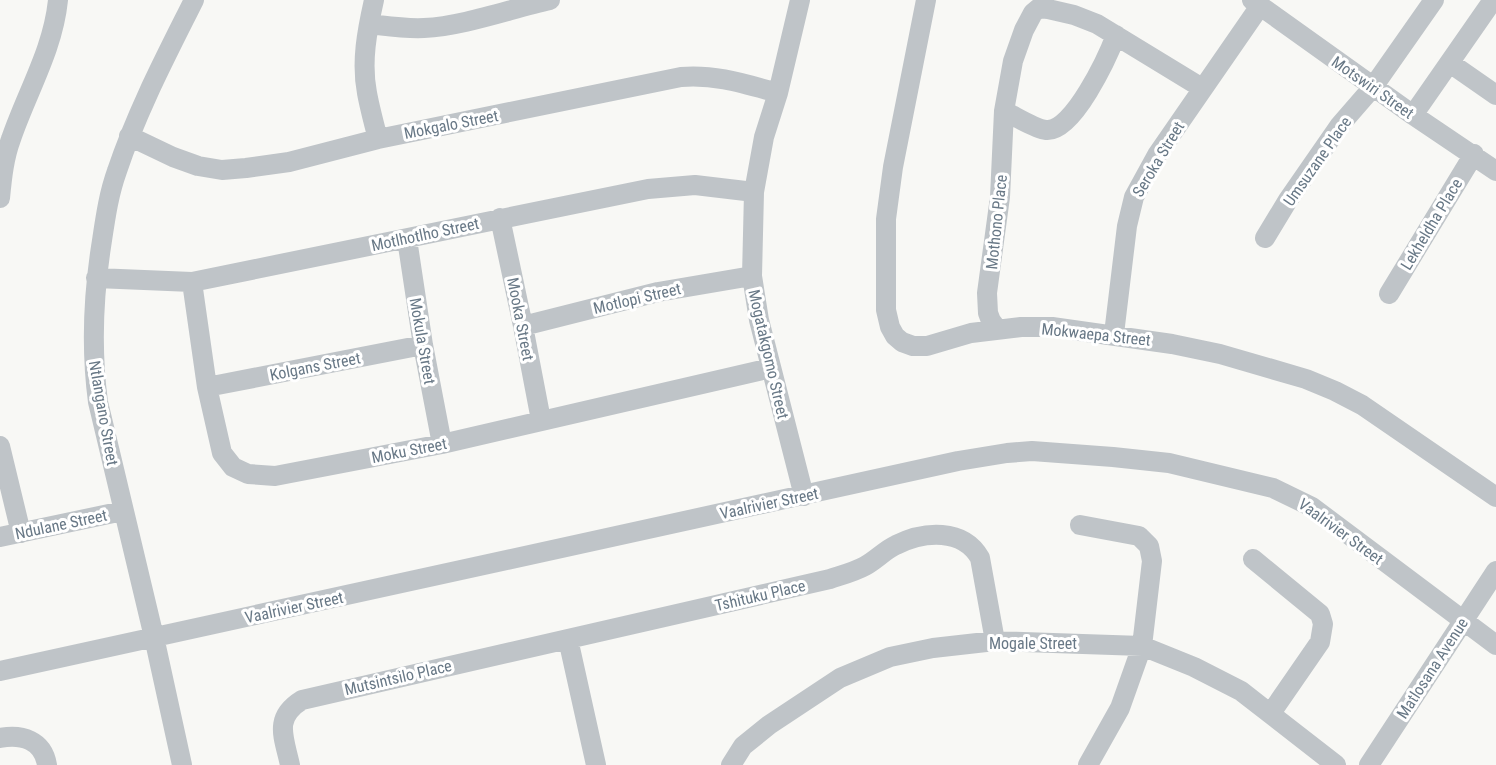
<svg xmlns="http://www.w3.org/2000/svg" width="1496" height="765" font-family="'Roboto Condensed',sans-serif">
  <style>
    .lines { fill: none; stroke-linecap: round; stroke-linejoin: round }
    .minor { stroke: #bfc4c8; stroke-width: 20 }
    .labels { text-anchor: middle; stroke-width: 6; stroke-linejoin: round; paint-order: stroke }
    .street-label { font-size: 16px; fill: #687886; stroke: #fff }
  </style>
  <rect width="100%" height="100%" fill="#f8f8f5"/>
  <g class="lines">
    <path class="minor" d="M374,0C367,31 361,62 367,93C370,109 374,124 378,139
      M800,0L778,93L764,137L754,192L752,276L759,320L804,496
      M926,0L893,167L886,219V310L890,327L895,336L902,342L913,346H927L971,333L1021,327H1052L1172,344L1220,354L1306,379L1335,391L1362,405L1496,497
      M1252,0L1413,115L1496,171
      M369,24C387,26 405,29 424,28C464,26 510,9 550,0
      M1450,63L1496,95
      M1004,111C1015,116 1035,129 1046,130C1073,133 1108,56 1116,35
      M1413,115L1493,0
      M129,136L173,157L198,166L222,170L246,168L289,162L378,139L681,77C715,74 745,84 778,93
      M0,198C2,177 4,158 11,139C27,92 53,50 58,0
      M500,218L523,326L541,420
      M1265,238L1288,200L1340,125L1373,87L1434,0
      M407,239L423,345L442,444
      M96,278L192,282L648,189L695,185L754,192
      M192,282L207,387L222,453L233,467L248,474L275,476L442,444L771,368
      M1389,294L1474,154
      M523,326L658,292L752,276
      M998,330L991,321L988,313L987,293L1000,197L1004,111L1013,61L1024,30L1033,13L1039,8L1048,9L1074,15L1097,24L1202,88
      M1114,334L1127,226L1134,197L1157,155L1260,6
      M207,387L423,345
      M0,446L21,533
      M1080,525L1139,536L1149,546L1152,561L1142,646L1120,708L1088,765
      M0,537L123,511
      M1253,559L1320,614L1323,624L1320,642L1271,713
      M568,639L596,765
      M0,671L958,461L1007,453L1032,451L1113,457L1169,463L1273,488L1312,507L1496,645
      M0,738C22,734 43,740 47,765
      M182,765L154,637L98,402C91,349 93,299 101,247C105,221 108,196 117,171C137,111 166,56 194,0
      M290,765C284,737 273,718 302,700L830,579C842,575 854,572 865,566C876,560 885,550 896,545C924,531 963,528 980,558L995,641
      M731,765L743,746L769,725L840,678L890,657L933,648L995,641L1142,646L1194,667L1241,691L1336,765
      M1369,765L1496,571"/>
  </g>
  <g class="labels">
    <g class="street-label">
      <text transform="translate(1373 87) rotate(35)" y="6">Motswiri Street</text>
      <text transform="translate(451 124) rotate(-11)" y="6">Mokgalo Street</text>
      <text transform="translate(1158 159) rotate(-59)" y="6">Seroka Street</text>
      <text transform="translate(1317 161) rotate(-55)" y="6">Umsuzane Place</text>
      <text transform="translate(996 222) rotate(-84)" y="6">Mothono Place</text>
      <text transform="translate(1431 224) rotate(-59)" y="6">Lekheldha Place</text>
      <text transform="translate(425 234) rotate(-12)" y="6">Motlhotlho Street</text>
      <text transform="translate(637 298) rotate(-13)" y="6">Motlopi Street</text>
      <text transform="translate(521 319) rotate(79)" y="6">Mooka Street</text>
      <text transform="translate(1096 334) rotate(6)" y="6">Mokwaepa Street</text>
      <text transform="translate(423 341) rotate(80)" y="6">Mokula Street</text>
      <text transform="translate(769 354) rotate(77)" y="6">Mogatakgomo Street</text>
      <text transform="translate(315 366) rotate(-11)" y="6">Kolgans Street</text>
      <text transform="translate(104 413) rotate(80)" y="6">Ntlangano Street</text>
      <text transform="translate(409 450) rotate(-11)" y="6">Moku Street</text>
      <text transform="translate(769 503) rotate(-12)" y="6">Vaalrivier Street</text>
      <text transform="translate(61 524) rotate(-12)" y="6">Ndulane Street</text>
      <text transform="translate(1341 531) rotate(36)" y="6">Vaalrivier Street</text>
      <text transform="translate(760 595) rotate(-13)" y="6">Tshituku Place</text>
      <text transform="translate(294 607) rotate(-12)" y="6">Vaalrivier Street</text>
      <text x="1033" y="649">Mogale Street</text>
      <text transform="translate(1432 668) rotate(-57)" y="6">Matlosana Avenue</text>
      <text transform="translate(398 677) rotate(-13)" y="6">Mutsintsilo Place</text>
    </g>
  </g>
</svg>
